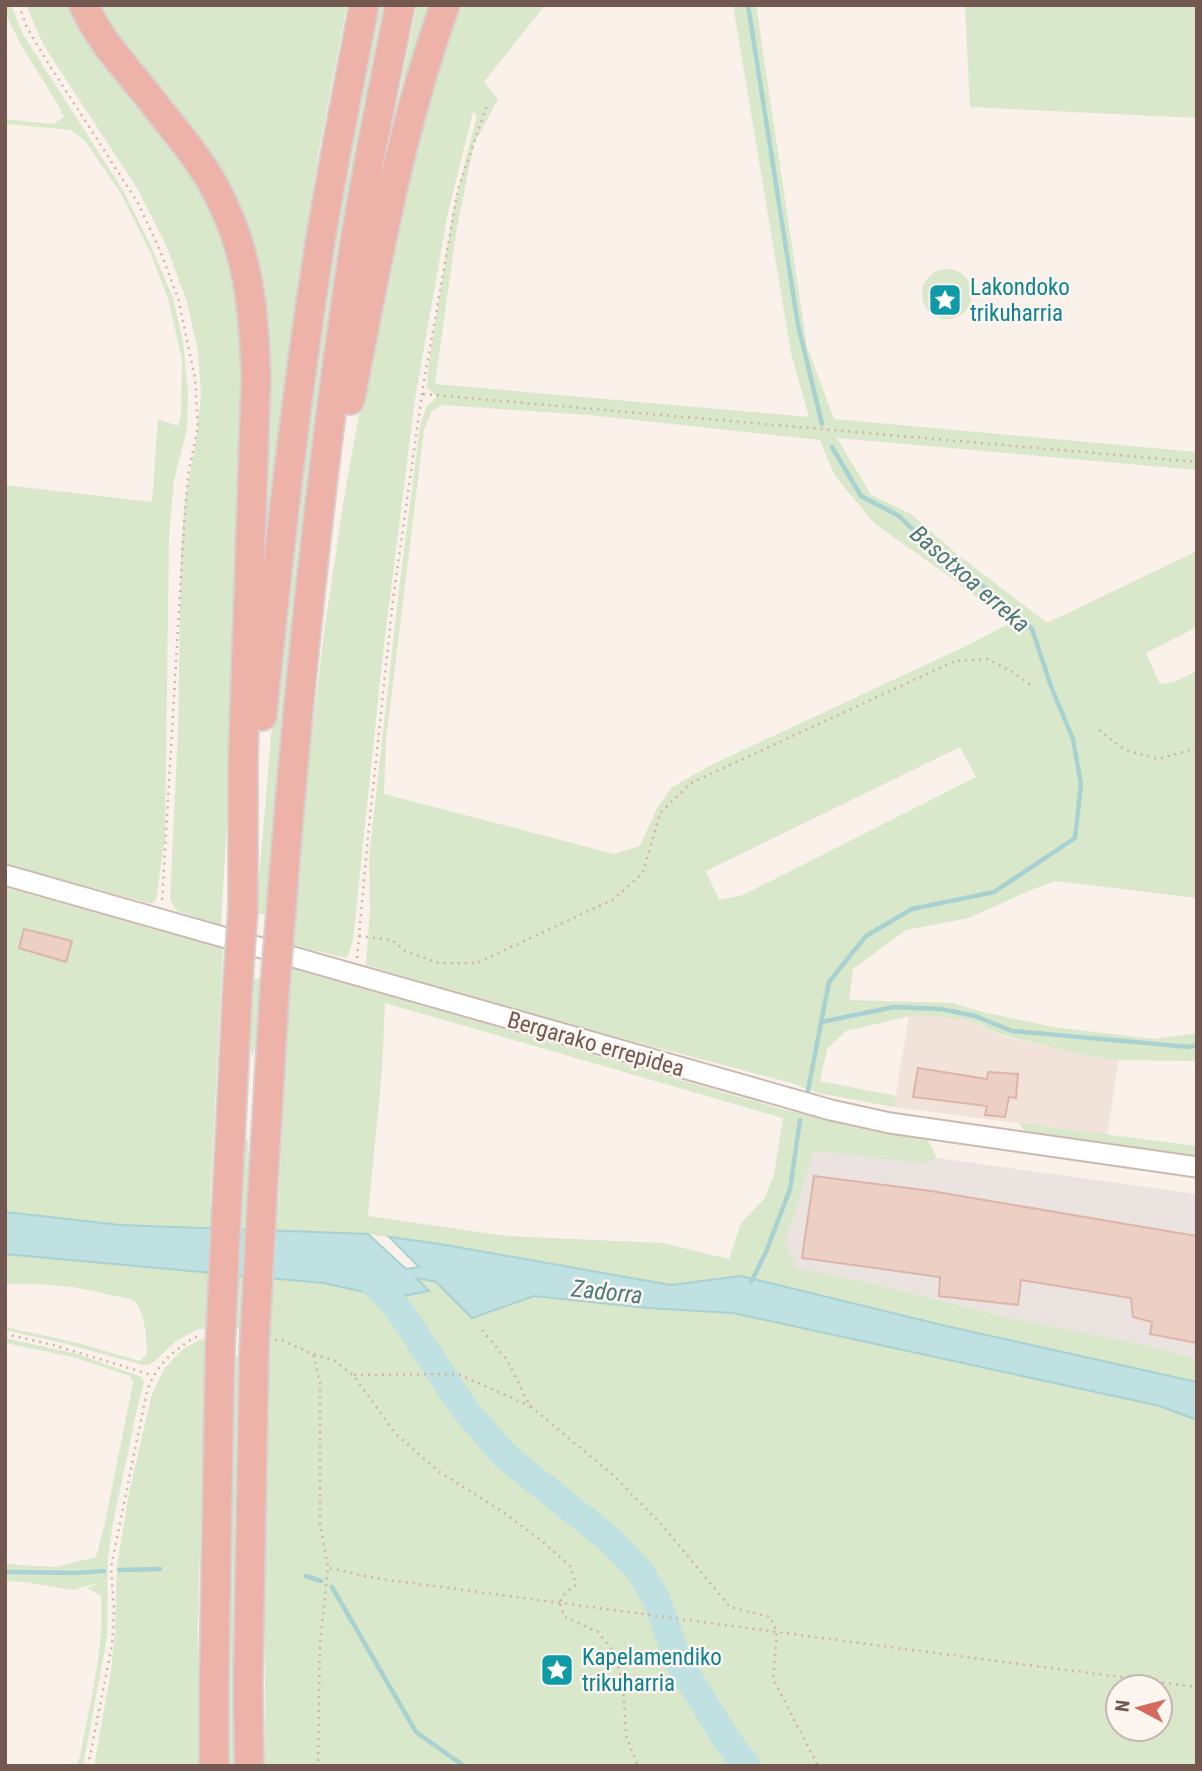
<svg xmlns="http://www.w3.org/2000/svg" width="1202" height="1771" font-family="'Roboto Condensed',sans-serif">
  <style>
    .residential { fill: #f1e3d9 }
    .industrial { fill: #eae3df }
    .green { fill: #d9e7ca; fill-rule: evenodd }
    .water { fill: #c0e1e2; stroke: #a8d1d2; stroke-width: 2 }
    .lines { fill: none; stroke-linecap: round; stroke-linejoin: round }
    .stream { stroke: #a8d1d2; stroke-width: 4.5 }
    .river { stroke: #c0e1e2; stroke-width: 28 }
    .building { fill: #ecd0c5; stroke: #ddb5a7; stroke-width: 2 }
    .minor-casing { stroke: #cbb9b1; stroke-width: 23 }
    .highway-casing { stroke: #d8d0ce; stroke-width: 32 }
    .path { stroke: #d2b3a8; stroke-width: 2.5; stroke-dasharray: 2 5; stroke-linecap: butt }
    .minor { stroke: #fff; stroke-width: 19 }
    .highway { stroke: #edb2a8; stroke-width: 28 }
    .highway-bridge-casing { stroke: #d8d0ce; stroke-width: 32; stroke-linecap: butt }
    .highway-bridge { stroke: #edb2a8; stroke-width: 28 }
    .labels { text-anchor: middle; stroke-width: 5; stroke-linejoin: round; paint-order: stroke }
    .culture-label { font-size: 23px; fill: #0d838f; stroke: #fdf6f0; text-anchor: start }
    .street-label { font-size: 23px; fill: #725850; stroke: #fdf6f0 }
    .water-label { font-size: 24px; font-style: italic; fill: #497a7c; stroke: #fdf6f0 }
  </style>
  <rect width="100%" height="100%" fill="#faf2ea"/>
  <path class="residential" d="M915,1015L968,1020L1002,1036L1078,1054L1119,1060L1107,1135L894,1107L909,1016Z"/>
  <path class="industrial" d="M814,1151L926,1164L937,1158L1197,1194V1359L1150,1346L1013,1319L887,1287L797,1269L785,1243Z"/>
  <path class="green" d="M5,5H11L24,36L124,192L150,244L173,298L183,342L188,391L187,429L174,480L169,537L165,838L156,900L152,904L5,864V485L152,502L158,419L178,426L181,414L182,360L168,299L151,254L120,192L85,141L71,130L5,124V119L53,124L64,117C50,87 28,61 14,31C10,23 6,15 5,5Z
    M26,5H70L84,31L197,182L219,221L244,316L233,717L221,925L177,911L170,900L178,731L181,551L185,500L196,442L201,395L198,351L187,302L166,245L137,188L44,46Z
    M90,5H347L318,156L302,260L259,580L253,263Z
    M375,5H387L267,915L256,913L283,596L328,259Z
    M417,5H437L379,193Z
    M457,5H545L484,82L498,99L474,144L457,227L435,384L809,417L791,353L733,5H756L807,347L834,419L1197,452V470L837,438L871,495L911,514L952,550L1047,623L1197,551V627L1146,653L1160,684L1174,682L1197,671V898L1055,881L1031,890L969,918L906,930L853,969L849,1000L952,1003L983,1012L1053,1027L1154,1039L1197,1033V1061L1119,1060L1078,1054L1002,1035L968,1020L915,1015L846,1031L827,1049L820,1081L896,1096L894,1107L817,1093L791,1083L492,1004L366,965L370,910L369,858L399,589L420,426L427,406L437,397L427,387L429,362L453,211L477,115L473,112L448,212L415,399L383,653L353,940L347,958L294,946L305,795L324,632L346,486L381,296L425,106ZM442,405L589,415L820,440L835,476L875,524L946,574L1010,623L970,644L711,765L671,788L657,808L640,846L614,854L384,794L386,740L424,430L432,411ZM960,747L976,777L743,895L719,900L706,871Z
    M965,5H1197V118L970,107Z
    M922 294a25 25 0 1 1 50 0a25 25 0 1 1-50 0Z
    M5,887L223,948L210,1205L237,1207L244,1140H248L250,1187L249,1207L278,1209L291,968L785,1110L926,1137L937,1158L926,1164L814,1151L785,1243L797,1268L887,1287L1013,1319L1150,1346L1197,1359V1382L946,1326L741,1276L671,1285L440,1244L368,1234L120,1225L5,1212ZM385,1003L783,1118L774,1174L765,1198L741,1223L729,1259L662,1243L506,1236L368,1216L382,1071Z
    M250,979H263L259,1031L252,1058L249,1032Z
    M1018,1123L1197,1146V1157L1027,1133Z
    M5,1254L323,1283L393,1298L428,1291L414,1277L436,1282L473,1318L534,1296L648,1308L733,1313L1160,1406L1197,1420V1766H265V1473L271,1329H198L176,1341L155,1361L149,1365H143L63,1343L5,1330V1327L78,1343L140,1361L147,1354C146,1334 146,1317 134,1300L73,1287L37,1284H5ZM1118,1687H1160V1729H1118Z
    M5,1338L77,1354L142,1377L144,1383L137,1409L112,1528L108,1560L107,1637L83,1766H76L80,1756C89,1706 105,1647 101,1596L87,1588L99,1583L72,1590L24,1582L5,1581V1564L55,1567L96,1557L104,1527L133,1383L130,1376L73,1357L5,1343Z
    M206,1339L198,1623V1766H94L111,1671L115,1632L117,1565L129,1493L152,1394L164,1369L183,1349L199,1340Z
    M231,1357H242L235,1766H225Z"/>
  <path class="water" d="M5,1212L120,1225L368,1234L406,1269L419,1267L389,1237L440,1244L671,1285L741,1276L946,1326L1197,1382V1420L1160,1406L733,1313L648,1308L534,1296L472,1318L436,1282L416,1278L429,1291L393,1298L323,1283L5,1254Z"/>
  <g class="lines">
    <path class="stream" d="M748,5L798,325L822,424
      M821,1022L894,1007L941,1009L975,1016L1012,1031L1189,1047L1197,1045
      M808,1090L829,982L866,936L912,909L994,892L1075,838L1081,785L1073,739L1052,689L1032,629L994,594L938,554L899,516L861,496L832,447
      M751,1282L766,1252L790,1189L800,1120
      M119,1570L160,1569
      M5,1572L76,1573L104,1571
      M306,1576L321,1581
      M332,1587L416,1732L464,1766"/>
    <path class="river" d="M361,1270L388,1297L404,1317L463,1407L505,1456L609,1539L639,1570L656,1598L678,1661L727,1740L747,1766"/>
  </g>
  <path class="building" d="M24,929L72,941L66,962L19,948Z
    M918,1068L987,1079L988,1072L1018,1074L1016,1098L1009,1097L1005,1117L985,1115L987,1106L913,1097Z
    M814,1176L931,1191L1197,1236V1343L1150,1334L1152,1322L1133,1317L1131,1298L1021,1280L1018,1305L939,1296L940,1277L802,1258Z"/>
  <g class="lines">
    <defs>
      <path id="minor" d="M5,875L831,1110L890,1123L1197,1167"/>
      <path id="highway" d="M84,5C100,43 131,73 155,105C176,132 199,158 215,188C249,251 254,310 256,379L243,759V909
        M350,400C376,267 399,133 445,5
        M262,716C277,564 294,412 317,262C330,176 348,91 364,5
        M280,925C297,703 319,481 352,261C365,175 383,90 400,5
        M227,1201L238,980
        M262,1201L275,984
        M214,1766V1685L220,1349
        M249,1766L248,1684L254,1352"/>
    </defs>
    <use href="#minor" class="minor-casing"/>
    <use href="#highway" class="highway-casing"/>
    <path class="path" d="M19,5L27,28L50,66L138,203L161,253L178,298L195,378L198,427L188,475L184,525L162,902
      M423,394L1197,462
      M1099,730L1125,750L1158,759L1197,748
      M359,936L392,940L405,951L439,963H477L614,899L643,873L660,813L691,783L955,661L988,659L1011,671L1031,685
      M357,958L368,836L393,599L423,387L458,189L488,102
      M482,1330L507,1360L530,1406L614,1476L661,1524L730,1607L770,1617L777,1632L773,1679L818,1766
      M5,1334L53,1345L152,1375
      M275,1340H281L313,1354L320,1383V1524L328,1567L320,1643L318,1766
      M314,1354L335,1361L353,1375L396,1434L438,1471L500,1510L542,1541L571,1567L576,1585L565,1593L559,1603
      M354,1375L458,1374L530,1406
      M330,1568L374,1578L882,1646L1197,1687
      M560,1604L565,1617L598,1632L614,1652L623,1684L626,1736L638,1766
      M88,1766L112,1645L114,1610L111,1567L147,1391C157,1364 172,1352 195,1337H198"/>
    <use href="#minor" class="minor"/>
    <use href="#highway" class="highway"/>
    <defs>
      <path id="highway-bridge" d="M238,980L243,909
        M275,984L280,925
        M220,1349L227,1201
        M254,1352L262,1201"/>
    </defs>
    <use href="#highway-bridge" class="highway-bridge-casing"/>
    <use href="#highway-bridge" class="highway-bridge"/>
  </g>
  <defs>
    <symbol id="sight-square" viewBox="-11 -11 22 22"><rect x="-9" y="-9" width="18" height="18" rx="4" fill="#0f9aa8" stroke="#fdf6f0"/><path d="M0-6L1.8-2.2L6-1.7L2.9 1.2L3.7 5.4L0 3.3L-3.7 5.4L-2.9 1.2L-6-1.7L-1.8-2.2Z" fill="#fff"/></symbol>
  </defs>
  <g fill-rule="evenodd">
    <use href="#sight-square" x="926" y="281" width="38" height="38"/>
    <use href="#sight-square" x="538" y="1651" width="38" height="38"/>
  </g>
  <g class="labels">
    <g class="culture-label">
      <text x="970" y="295">Lakondoko<tspan x="970" dy="26">trikuharria</tspan></text>
      <text x="582" y="1665">Kapelamendiko<tspan x="582" dy="26">trikuharria</tspan></text>
    </g>
    <g class="street-label">
      <text transform="translate(596 1044) rotate(16)" y="8">Bergarako errepidea</text>
    </g>
    <g class="water-label">
      <text transform="translate(970 579) rotate(41)" y="8">Basotxoa erreka</text>
      <text transform="translate(607 1292) rotate(6)" y="8">Zadorra</text>
    </g>
  </g>
  <rect width="1202" height="1771" fill="none" stroke="#725850" stroke-width="14"/>
  <g transform="translate(1139 1708) rotate(277)"><circle r="33" fill="#fdf6f0" stroke="#c5b7b0" stroke-width="2"/>
  <path d="M0-5L12 26L0 18L-12 26Z" fill="#d56a5e"/>
  <text y="-10" font-size="19" font-weight="bold" text-anchor="middle" fill="#725850">N</text>
  </g>
</svg>
